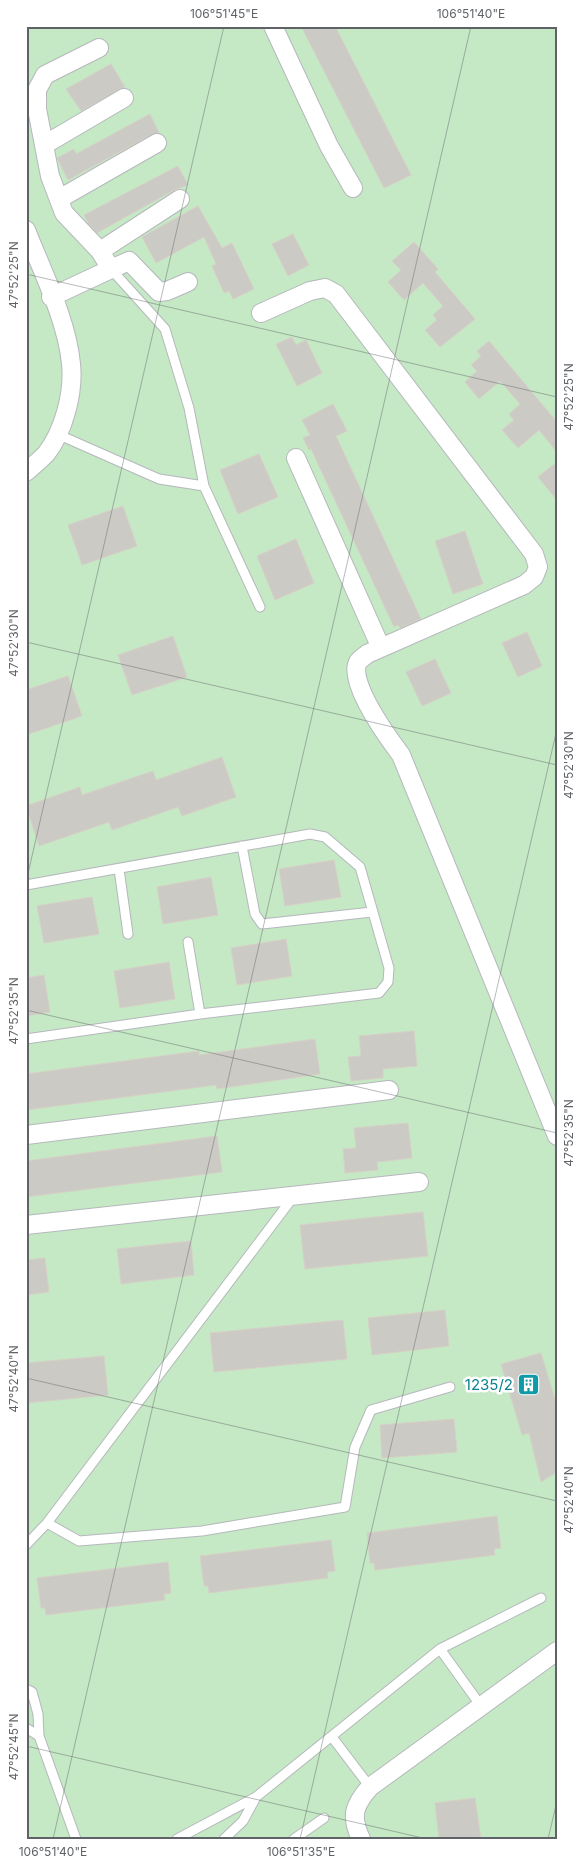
<svg xmlns="http://www.w3.org/2000/svg" width="583" height="1865" font-family="Inter,sans-serif">
  <style>
    .green { fill: #c5e8c5 }
    .building { fill: #cccac5; stroke: #d6d1c6 }
    .lines { fill: none; stroke-linecap: round; stroke-linejoin: round }
    .lane-casing { stroke: #b5b8bc; stroke-width: 11 }
    .street-casing { stroke: #b5b8bc; stroke-width: 20 }
    .lane { stroke: #fff; stroke-width: 9 }
    .street { stroke: #fff; stroke-width: 18 }
    .ticks { fill: none; stroke: #5f6368; stroke-width: 1; stroke-opacity: 0.45 }
    .labels { text-anchor: middle; stroke-width: 5; stroke-linejoin: round; paint-order: stroke }
    .culture-label { font-size: 15px; fill: #0d838f; stroke: #fff; text-anchor: end }
    .neatline { fill: none; stroke: #5f6368; stroke-width: 2 }
    .ticks-label { font-size: 12px; text-anchor: middle; fill: #5f6368 }
  </style>
  <rect width="100%" height="100%" fill="#f1efe8"/>
  <path class="green" d="M26,26H557V1839H26Z"/>
  <path class="building" d="M301,26H335L411,175L384,188Z
    M111,64L125,87L81,111L66,89Z
    M150,114L159,133L152,134L68,180L57,158L74,149L76,154Z
    M178,166L188,185L174,190L97,233L88,223L84,215Z
    M198,206L222,248L232,243L254,289L233,299L229,291L224,293L212,266L216,264L204,237L156,263L142,237Z
    M293,234L309,265L288,276L272,244Z
    M414,242L438,269L435,272L475,319L440,347L425,330L437,320L433,315L443,306L423,283L404,300L388,282L401,270L392,261Z
    M292,337L296,345L306,340L322,373L297,386L276,344Z
    M489,341L557,422V452L539,430L518,448L502,430L514,420L509,414L520,404L500,381L479,399L465,382L477,371L471,365L481,356L477,351Z
    M333,404L347,431L336,436L421,619L400,628L398,625L394,627L311,449L309,450L303,438L310,435L302,420Z
    M259,454L278,497L238,514L220,470Z
    M557,462V500L538,477Z
    M123,506L137,546L82,565L68,525Z
    M465,531L483,584L453,594L435,541Z
    M296,539L314,583L275,600L257,556Z
    M527,632L542,666L518,677L502,643Z
    M173,636L187,677L132,695L118,655Z
    M435,659L451,693L422,706L406,672Z
    M68,676L82,716L26,735V690Z
    M222,757L236,797L182,816L178,807L112,830L109,822L39,846L26,806L80,787L82,795L153,771L156,780Z
    M334,860L341,897L285,906L279,869Z
    M211,877L218,915L163,924L157,887Z
    M92,897L99,934L44,943L37,906Z
    M286,939L292,976L237,985L231,948Z
    M169,962L175,999L120,1008L114,971Z
    M44,975L50,1012L26,1016V978Z
    M414,1031L417,1066L383,1069V1078L351,1081L348,1057L361,1056L359,1036Z
    M315,1039L320,1074L217,1089L216,1085L26,1110V1074L199,1051V1055Z
    M408,1123L412,1158L377,1162L378,1170L345,1173L343,1149L356,1148L354,1128Z
    M217,1136L222,1172L26,1197V1161Z
    M423,1212L428,1256L305,1269L300,1225Z
    M191,1241L194,1275L121,1284L117,1249Z
    M45,1258L49,1292L26,1295V1260Z
    M445,1310L449,1346L372,1355L368,1318Z
    M343,1320L347,1359L214,1372L210,1333Z
    M541,1353L557,1406V1472L541,1482L529,1433L522,1435L501,1364Z
    M104,1356L108,1395L26,1403V1363Z
    M454,1419L457,1452L382,1458L380,1425Z
    M497,1516L501,1548L494,1549L495,1555L375,1570L374,1563H370L367,1533Z
    M331,1540L335,1571L327,1572L328,1578L209,1593L208,1586H204L200,1556Z
    M168,1562L171,1593L164,1594L165,1600L46,1615L45,1608H41L37,1578Z
    M475,1798L481,1839H439L435,1803Z"/>
  <g class="lines">
    <defs>
      <path id="lane" d="M111,269L165,329L189,408L204,486
        M57,434L159,479L204,486L260,607
        M242,846L255,914L262,924L372,912
        M119,869L128,934
        M26,885L310,834L325,837L360,867L389,968L388,982L379,993L200,1014L26,1039
        M188,942L200,1014
        M47,1523L79,1541L202,1531L345,1507L355,1447L371,1410L450,1387
        M26,1545L47,1523L294,1196
        M440,1649L481,1706
        M26,1689L32,1692L38,1714L39,1736
        M26,1728L39,1736L76,1839
        M332,1737L370,1787
        M177,1839L256,1797
        M224,1839L243,1821L256,1797L440,1649L541,1598
        M294,1839L324,1818"/>
      <path id="street" d="M273,26L329,146L353,188
        M44,145L124,98
        M59,199L157,143
        M26,230C42,271 67,320 71,364C74,392 64,431 46,454C40,460 33,466 26,472
        M100,251L180,199
        M111,269L129,261L159,292L167,291L188,282
        M51,297L111,269L100,251L64,213L50,176L37,109V90L45,75L99,48
        M261,313L310,291L325,288L336,294L534,554L538,567L534,577L524,585L367,654C365,656 360,659 358,662C347,682 389,739 401,755L557,1136
        M296,458L381,648
        M26,1135L389,1090
        M26,1225L419,1182
        M361,1839C350,1816 354,1805 370,1787L557,1651"/>
    </defs>
    <use href="#lane" class="lane-casing"/>
    <use href="#street" class="street-casing"/>
    <use href="#lane" class="lane"/>
    <use href="#street" class="street"/>
  </g>
  <path class="ticks" d="M545,26L557,29M26,274L557,397M26,642L557,765M26,882L224,26M26,1010L557,1133M26,1378L557,1501M26,1746L427,1839M53,1839L471,26M300,1839L557,729M548,1839L557,1801"/>
  <defs>
    <symbol id="building-square" viewBox="-11 -11 22 22"><rect x="-9" y="-9" width="18" height="18" rx="4" fill="#0f9aa8" stroke="#fff"/><path d="M-4-6H4V6H1V3H-1V6H-4ZM-2.5-4.3h1.7v1.8h-1.7ZM.8-4.3h1.7v1.8H.8ZM-2.5-1h1.7V.8h-1.7ZM.8-1h1.7V.8H.8Z" fill="#fff"/></symbol>
  </defs>
  <g fill-rule="evenodd">
    <use href="#building-square" x="516" y="1372" width="25" height="25"/>
  </g>
  <g class="labels">
    <g class="culture-label">
      <text x="513" y="1390">1235/2</text>
    </g>
  </g>
  <rect width="583" height="1865" fill="none" stroke="#ffffff" stroke-width="55"/>
  <rect x="28" y="28" width="528" height="1810" class="neatline"/>
  <g class="ticks-label">
    <text x="224" y="18">106°51'45"E</text>
    <text x="471" y="18">106°51'40"E</text>
    <text transform="translate(14 275) rotate(-90)" y="4">47°52'25"N</text>
    <text transform="translate(569 397) rotate(-90)" y="4">47°52'25"N</text>
    <text transform="translate(14 643) rotate(-90)" y="4">47°52'30"N</text>
    <text transform="translate(569 765) rotate(-90)" y="4">47°52'30"N</text>
    <text transform="translate(14 1011) rotate(-90)" y="4">47°52'35"N</text>
    <text transform="translate(569 1133) rotate(-90)" y="4">47°52'35"N</text>
    <text transform="translate(14 1379) rotate(-90)" y="4">47°52'40"N</text>
    <text transform="translate(569 1500) rotate(-90)" y="4">47°52'40"N</text>
    <text transform="translate(14 1747) rotate(-90)" y="4">47°52'45"N</text>
    <text x="53" y="1856">106°51'40"E</text>
    <text x="301" y="1856">106°51'35"E</text>
  </g>
</svg>
